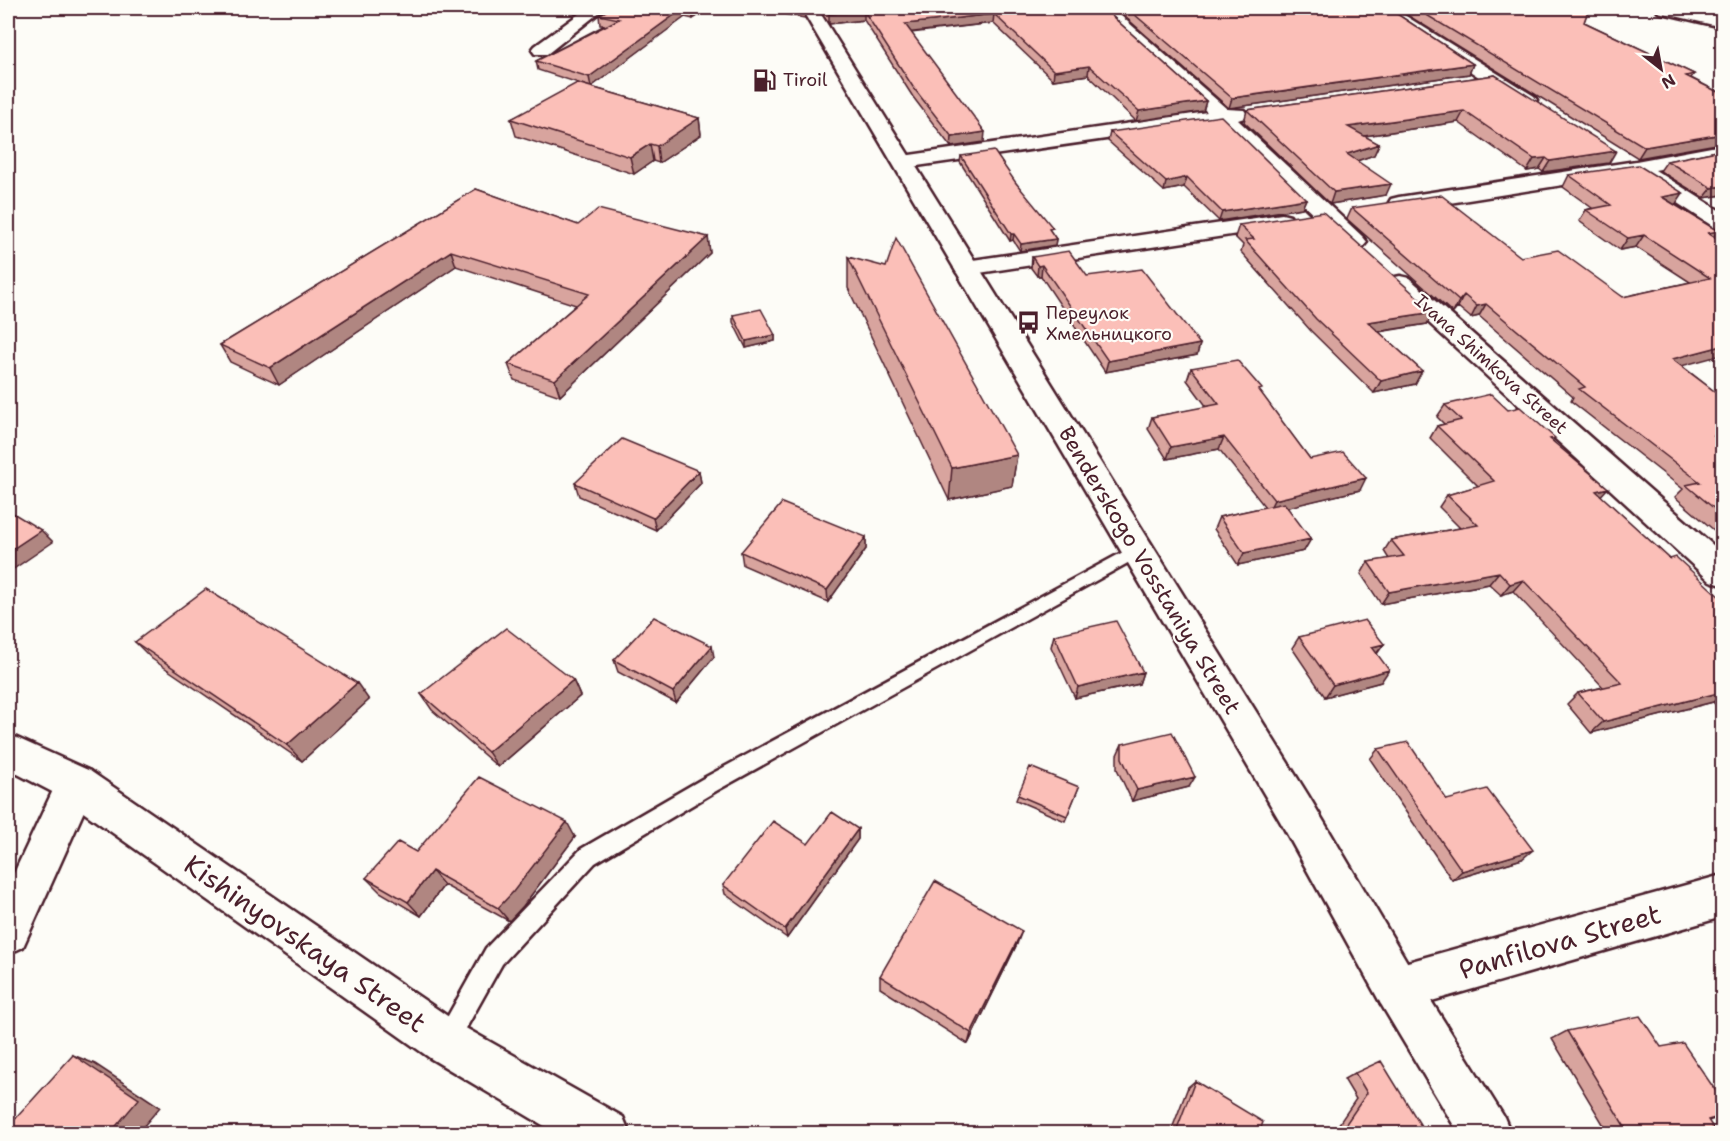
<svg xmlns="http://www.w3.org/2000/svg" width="1730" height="1141" font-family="'Shantell Sans',sans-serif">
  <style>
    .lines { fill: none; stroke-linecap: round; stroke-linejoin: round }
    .lane-casing { stroke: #4a1f2b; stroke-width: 5 }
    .street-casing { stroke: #4a1f2b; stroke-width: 5 }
    .secondary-casing { stroke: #4a1f2b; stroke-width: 5 }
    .primary-casing { stroke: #4a1f2b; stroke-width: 5 }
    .lane { fill: #fdfcf7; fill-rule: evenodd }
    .street { fill: #fdfcf7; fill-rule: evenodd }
    .secondary { fill: #fdfcf7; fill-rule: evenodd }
    .primary { fill: #fdfcf7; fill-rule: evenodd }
    .wall { fill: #d8a49e; stroke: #4a1f2b; stroke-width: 1.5 }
    .shaded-wall { fill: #b08681; stroke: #4a1f2b; stroke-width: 1.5 }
    .building { fill: #fbbfb8; stroke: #4a1f2b; stroke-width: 1.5 }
    .labels { text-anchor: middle; stroke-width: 4.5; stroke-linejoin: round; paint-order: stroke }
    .far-poi-label { font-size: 18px; fill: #4a1f2b; stroke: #fdfcf7; text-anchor: start }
    .far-street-label { font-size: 18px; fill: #4a1f2b; stroke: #fdfcf7 }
    .street-label { font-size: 22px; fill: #4a1f2b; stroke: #fdfcf7 }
    .near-street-label { font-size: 27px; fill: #4a1f2b; stroke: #fdfcf7 }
  </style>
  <rect width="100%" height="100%" fill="#fdfcf7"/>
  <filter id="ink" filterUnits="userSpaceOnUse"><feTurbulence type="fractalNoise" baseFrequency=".0167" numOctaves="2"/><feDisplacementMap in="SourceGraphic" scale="12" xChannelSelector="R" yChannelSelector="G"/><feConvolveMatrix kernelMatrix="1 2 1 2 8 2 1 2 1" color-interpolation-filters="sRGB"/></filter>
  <g filter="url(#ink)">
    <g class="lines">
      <defs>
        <path id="lane" d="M1138,544L1144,546L1146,550L1144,554L716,791L595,863L502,964L455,1048L447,1052L439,1048L435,1040L439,1032L486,948L581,849L702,779Z"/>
        <path id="street" d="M587,8H605L547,54H535L532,50L535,46Z
          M1095,8H1112L1227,109L1244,110L1247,114L1244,118L1238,120L1363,237L1367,242L1363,247L1355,249L1347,247L1218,123L903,168L896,166L892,162L896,158L903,156L1207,112Z
          M1374,8H1393L1534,96L1537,100L1534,104H1520Z
          M1656,8H1683L1722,17V27L1658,12Z
          M1722,145V157L1655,170L1722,212V229L1714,227L1633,174L1399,211L1391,209L1388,204L1391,199L1399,197L1636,161Z
          M1282,214L1290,216L1293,221L1290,226L966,275L957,273L954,268L957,263L966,261Z
          M1400,276L1409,278L1722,553V585L1710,581L1391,288L1388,283L1391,278Z
          M76,766L90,771L96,784L23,947L8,954V886L62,771Z
          M1722,875V917L1397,1011L1381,1004L1374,988L1381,972L1397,965Z"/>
        <path id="secondary" d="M8,734L90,771L462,1026L623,1117L630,1134H558L430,1058L62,797L8,769Z"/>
        <path id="primary" d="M801,8H817L1308,795L1413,972L1504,1117L1511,1134H1459L1381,1004L1280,821Z"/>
      </defs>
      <use href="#lane" class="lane-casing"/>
      <use href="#street" class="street-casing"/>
      <use href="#secondary" class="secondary-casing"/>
      <use href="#primary" class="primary-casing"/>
      <use href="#lane" class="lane"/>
      <use href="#street" class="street"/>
      <use href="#secondary" class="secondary"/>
      <use href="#primary" class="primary"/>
    </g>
    <path class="wall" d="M611,8H710L693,19L685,17L675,24L591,87L699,118L701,135L659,163L653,161L634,174L516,136L511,119L588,86L538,70L536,61L605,25H600L599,15Z
      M751,8H803L805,18Z
      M818,8H1103L1206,101L1203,111L1136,121L1088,75L1053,80L993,23L911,33L984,142L951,147L913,97L864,20L829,24Z
      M1115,8H1388L1473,64L1469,74L1229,108Z
      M1396,8H1589L1584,22L1694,74L1691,78L1722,94V143L1638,158Z
      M1495,75L1609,163L1543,172L1539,169L1527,171L1458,122L1364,136L1379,144L1374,155L1357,161L1386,195L1330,204L1244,122L1247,110Z
      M1110,132L1306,199L1302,208L1219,221L1184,187L1164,191L1108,141Z
      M1722,150V195L1704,198L1660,171L1667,161Z
      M961,156L1016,183L1056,239L1055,245L1020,251L1013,240L1010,241L960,162Z
      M1569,175L1674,205L1718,231L1714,236L1722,242L1682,366L1722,397V537L1675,497L1683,489L1571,401L1573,397L1479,316L1471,318L1458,307L1453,313L1347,219L1352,208L1521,257L1623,297L1690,282L1636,247L1620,250L1579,221L1586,210L1592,208L1563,187Z
      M476,189L578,225L708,237L710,253L560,396L514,380L508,364L576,305L456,266L279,385L230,362L220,345Z
      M1239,225L1434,312L1427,324L1379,332L1422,371L1415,384L1374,393L1311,331L1241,252L1243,245L1235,237Z
      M848,257L1017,455L1012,486L949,500L848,288Z
      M1032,257L1087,276L1200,344L1197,355L1105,372L1041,276H1037L1031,268Z
      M733,315L775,335V341L746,348L733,322Z
      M1191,368L1261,393L1310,459L1360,490L1287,507L1304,551L1238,565L1214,529L1219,517L1265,507L1219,449L1167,459L1148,429L1152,417L1207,407L1187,380Z
      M1445,405L1508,410L1553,441L1601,496L1670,559L1722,599V712L1713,702L1591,733L1567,704L1578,693L1603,687L1513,591L1501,595L1489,584L1381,604L1361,574L1368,562L1389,559L1384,551L1391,540L1460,528L1439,507L1447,495L1478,486L1430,438L1437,426L1444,424L1437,417Z
      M699,471L701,483L656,530L579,496L575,483Z
      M866,537V549L828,602L743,565L741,552Z
      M1054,635L1143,672L1139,684L1075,698L1051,647Z
      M1299,637L1384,644L1377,654L1381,682L1325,697L1292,648Z
      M135,642L369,700L302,761L152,659Z
      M714,657L676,703L618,672L614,660Z
      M573,680L580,696L498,767L432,710L421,694Z
      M1122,744L1189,787L1132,801L1117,769V755Z
      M1378,749L1447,800L1522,859L1452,880L1370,759Z
      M1079,787L1065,821L1016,800L1018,795Z
      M858,829V839L787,938L725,894L723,885L808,844Z
      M575,837L523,906L509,921L444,885L421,916L380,892L366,878L416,852Z
      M1017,944L968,1044L880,988V976Z
      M1567,1031L1661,1047L1722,1100V1117L1708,1121L1717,1134H1609L1552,1039Z
      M1355,1073L1426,1134H1332L1356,1099L1344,1079Z
      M1195,1081L1259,1134H1170L1188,1087Z"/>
    <path class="shaded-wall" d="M684,8L685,17L591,87L589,77Z
      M695,8H710L693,19L692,9Z
      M864,11V20L829,24V14Z
      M994,14L993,23L905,33V24Z
      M1473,64L1469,74L1229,108L1232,98Z
      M1089,66L1088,75L1053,80L1054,71Z
      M1206,101L1203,111L1136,121L1139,111Z
      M1464,111L1458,122L1344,139L1348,127Z
      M699,118L701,135L659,163L657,146Z
      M985,132L984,142L951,147L952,137Z
      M1722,134V143L1638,158L1645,147Z
      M650,144L653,161L634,174L630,157Z
      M1379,144L1374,155L1342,166L1347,154Z
      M1616,151L1609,163L1543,172L1550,161Z
      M1546,158L1539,169L1527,171L1534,159Z
      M1187,177L1184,187L1164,191L1166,182Z
      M1391,184L1386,195L1330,204L1334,192Z
      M1722,186V195L1704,198L1712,188Z
      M1683,193L1675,205L1662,197Z
      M1306,199L1302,208L1219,221L1222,212Z
      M1718,231L1709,243L1708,233Z
      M1011,234H1014L1013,240L1010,241Z
      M1644,235L1636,247L1620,250L1628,238Z
      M708,237L710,253L560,396L555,380Z
      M1056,239L1055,245L1020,251L1021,244Z
      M451,251L456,266L279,385L270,368Z
      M1042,265L1041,276H1037L1038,266Z
      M1464,295L1458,307L1453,313L1459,301Z
      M1486,304L1479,316L1471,318L1477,306Z
      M1434,312L1427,324L1362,334L1368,322Z
      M775,335V341L746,348V341Z
      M1200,344L1197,355L1105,372L1108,361Z
      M1722,346V355L1663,371L1672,359Z
      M1422,371L1415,384L1374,393L1381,381Z
      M1722,434V443L1714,436Z
      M1224,437L1219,449L1167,459L1171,447Z
      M1017,455L1012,486L949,500L952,468Z
      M699,471L701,483L656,530L653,518Z
      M1366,478L1360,490L1268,512L1274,500Z
      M1608,488L1597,500L1596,491Z
      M41,530L53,542L12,570L8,566V552Z
      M866,537V549L828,602L827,590Z
      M1311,539L1304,551L1238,565L1244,553Z
      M1499,572L1489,584L1381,604L1389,592Z
      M1523,580L1513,591L1501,595L1510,584Z
      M1384,644L1375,655L1372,647Z
      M712,646L714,657L676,703L673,692Z
      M1389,670L1381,682L1325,697L1333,685Z
      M1143,672L1139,684L1075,698L1078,687Z
      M573,680L580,696L498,767L488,752Z
      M357,683L369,700L302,761L287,745Z
      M1722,692V695L1713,702L1591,733L1603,722Z
      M1195,777L1189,787L1132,801L1137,790Z
      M567,822L575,837L523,906L509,921L498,908Z
      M858,829V839L787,938L785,929Z
      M1533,850L1522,859L1452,880L1462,871Z
      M432,871L444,885L421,916L408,902Z
      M1022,931L1017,944L968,1044L971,1033Z
      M73,1055L95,1064L160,1107L137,1134H114L111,1132Z"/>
    <path class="building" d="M611,8H695L692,9L684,8L674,15L589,77L536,61L619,19L599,15Z
      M824,8H1103L1206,101L1139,111L1089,66L1054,71L994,14L905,24L985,132L952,137L913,87L864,11L829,14Z
      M1127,8H1388L1473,64L1232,98Z
      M1415,8H1589L1584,22L1694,74L1686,76L1722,94V134L1645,147Z
      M1495,75L1616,151L1550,161L1546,158L1534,159L1464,111L1348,127L1379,144L1347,154L1391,184L1334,192L1247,110Z
      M577,83L699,118L657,146L650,144L630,157L511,119Z
      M1221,116L1306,199L1222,212L1187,177L1166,182L1110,132Z
      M1722,150V186L1712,188L1667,161Z
      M994,151L1016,183L1053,228L1049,229L1056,239L1021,244L1014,234H1011L961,156Z
      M1638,165L1683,193L1662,197L1718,231L1708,233L1722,242V346L1672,359L1722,397V434L1714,436L1722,443V515L1686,485L1700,482L1579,389L1585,387L1486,304L1477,306L1464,295L1459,301L1352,208L1441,195L1521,257L1558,250L1623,297L1710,278L1644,235L1628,238L1586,210L1611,205L1569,175Z
      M476,189L578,225L598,209L708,237L555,380L508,364L589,294L451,251L270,368L220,345Z
      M1323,212L1434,312L1368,322L1422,371L1381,381L1316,319L1245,240L1254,239L1239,225Z
      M896,238L1017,455L952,468L848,257L886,267Z
      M1069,251L1087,276L1142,269L1200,344L1108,361L1042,265L1038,266L1032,257Z
      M761,309L775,335L746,341L733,315Z
      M1237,360L1262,389L1259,390L1310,459L1343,452L1366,478L1274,500L1224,437L1171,447L1152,417L1219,404L1191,368Z
      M1491,394L1508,410L1520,407L1555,438L1550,439L1608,488L1596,491L1670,559L1676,557L1722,599V692L1603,722L1578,693L1622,683L1523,580L1510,584L1499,572L1389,592L1368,562L1404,556L1391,540L1478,525L1447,495L1494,481L1437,426L1461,420L1445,405Z
      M622,439L699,471L653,518L575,483Z
      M782,503L866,537L827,590L741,552Z
      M1284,503L1311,539L1244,553L1219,517Z
      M8,510L41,530L8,552Z
      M206,589L357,683L287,745L135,642Z
      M654,617L712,646L673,692L614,660Z
      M1365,620L1384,644L1372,647L1389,670L1333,685L1299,637Z
      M1116,621L1143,672L1078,687L1054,635Z
      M506,628L573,680L488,752L421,694Z
      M1172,732L1195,777L1137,790L1122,758V744Z
      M1408,742L1447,800L1487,789L1533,850L1462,871L1378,749Z
      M1030,767L1079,787L1067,816L1018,795Z
      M479,777L567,822L513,892L498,908L432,871L408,902L366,878L398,842L416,852Z
      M832,812L858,829L785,929L723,885L773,821L808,844Z
      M935,881L1022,931L971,1033L880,976Z
      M1640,1016L1661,1047L1683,1043L1722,1100V1116L1708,1120L1717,1134H1629L1567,1031Z
      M73,1055L139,1099L111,1132L114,1134H8V1127Z
      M1381,1061L1426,1134H1339L1367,1093L1355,1073Z
      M1195,1081L1263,1122L1259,1134H1175Z"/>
  </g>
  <defs>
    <symbol id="fuel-bare" viewBox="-9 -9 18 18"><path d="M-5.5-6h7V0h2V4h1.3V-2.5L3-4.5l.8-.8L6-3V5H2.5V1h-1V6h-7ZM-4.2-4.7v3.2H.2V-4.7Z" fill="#4a1f2b" stroke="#fdfcf7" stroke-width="2.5" paint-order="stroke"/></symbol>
    <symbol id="bus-bare" viewBox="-9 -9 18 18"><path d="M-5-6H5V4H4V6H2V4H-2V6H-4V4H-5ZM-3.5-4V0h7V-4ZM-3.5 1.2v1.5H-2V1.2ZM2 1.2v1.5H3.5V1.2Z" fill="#4a1f2b" stroke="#fdfcf7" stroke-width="2.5" paint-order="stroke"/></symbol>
  </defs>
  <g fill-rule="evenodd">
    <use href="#fuel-bare" x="748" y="64" width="33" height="33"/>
    <use href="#bus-bare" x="1012" y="306" width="33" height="33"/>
  </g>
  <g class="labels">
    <g class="far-poi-label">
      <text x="783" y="86">Tiroil</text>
      <text x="1046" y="319">Переулок<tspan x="1046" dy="21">Хмельницкого</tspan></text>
    </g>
    <g class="far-street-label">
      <text transform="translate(1491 364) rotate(42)" y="6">Ivana Shimkova Street</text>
    </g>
    <g class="street-label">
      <text transform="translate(1150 570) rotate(59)" y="8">Benderskogo Vosstaniya Street</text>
    </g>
    <g class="near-street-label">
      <text transform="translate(1560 942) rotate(-16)" y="9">Panfilova Street</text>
      <text transform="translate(305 944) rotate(35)" y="9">Kishinyovskaya Street</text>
    </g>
  </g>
  <rect width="1730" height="1141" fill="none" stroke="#fdfcf7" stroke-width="30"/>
  <rect x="15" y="15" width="1700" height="1111" fill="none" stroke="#4a1f2b" stroke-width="2" filter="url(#ink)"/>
  <g transform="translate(1661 69) rotate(149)" stroke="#fdfcf7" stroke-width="4.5" paint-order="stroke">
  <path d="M0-4.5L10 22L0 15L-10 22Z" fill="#4a1f2b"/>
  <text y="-9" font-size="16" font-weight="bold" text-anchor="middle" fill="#4a1f2b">N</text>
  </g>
</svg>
